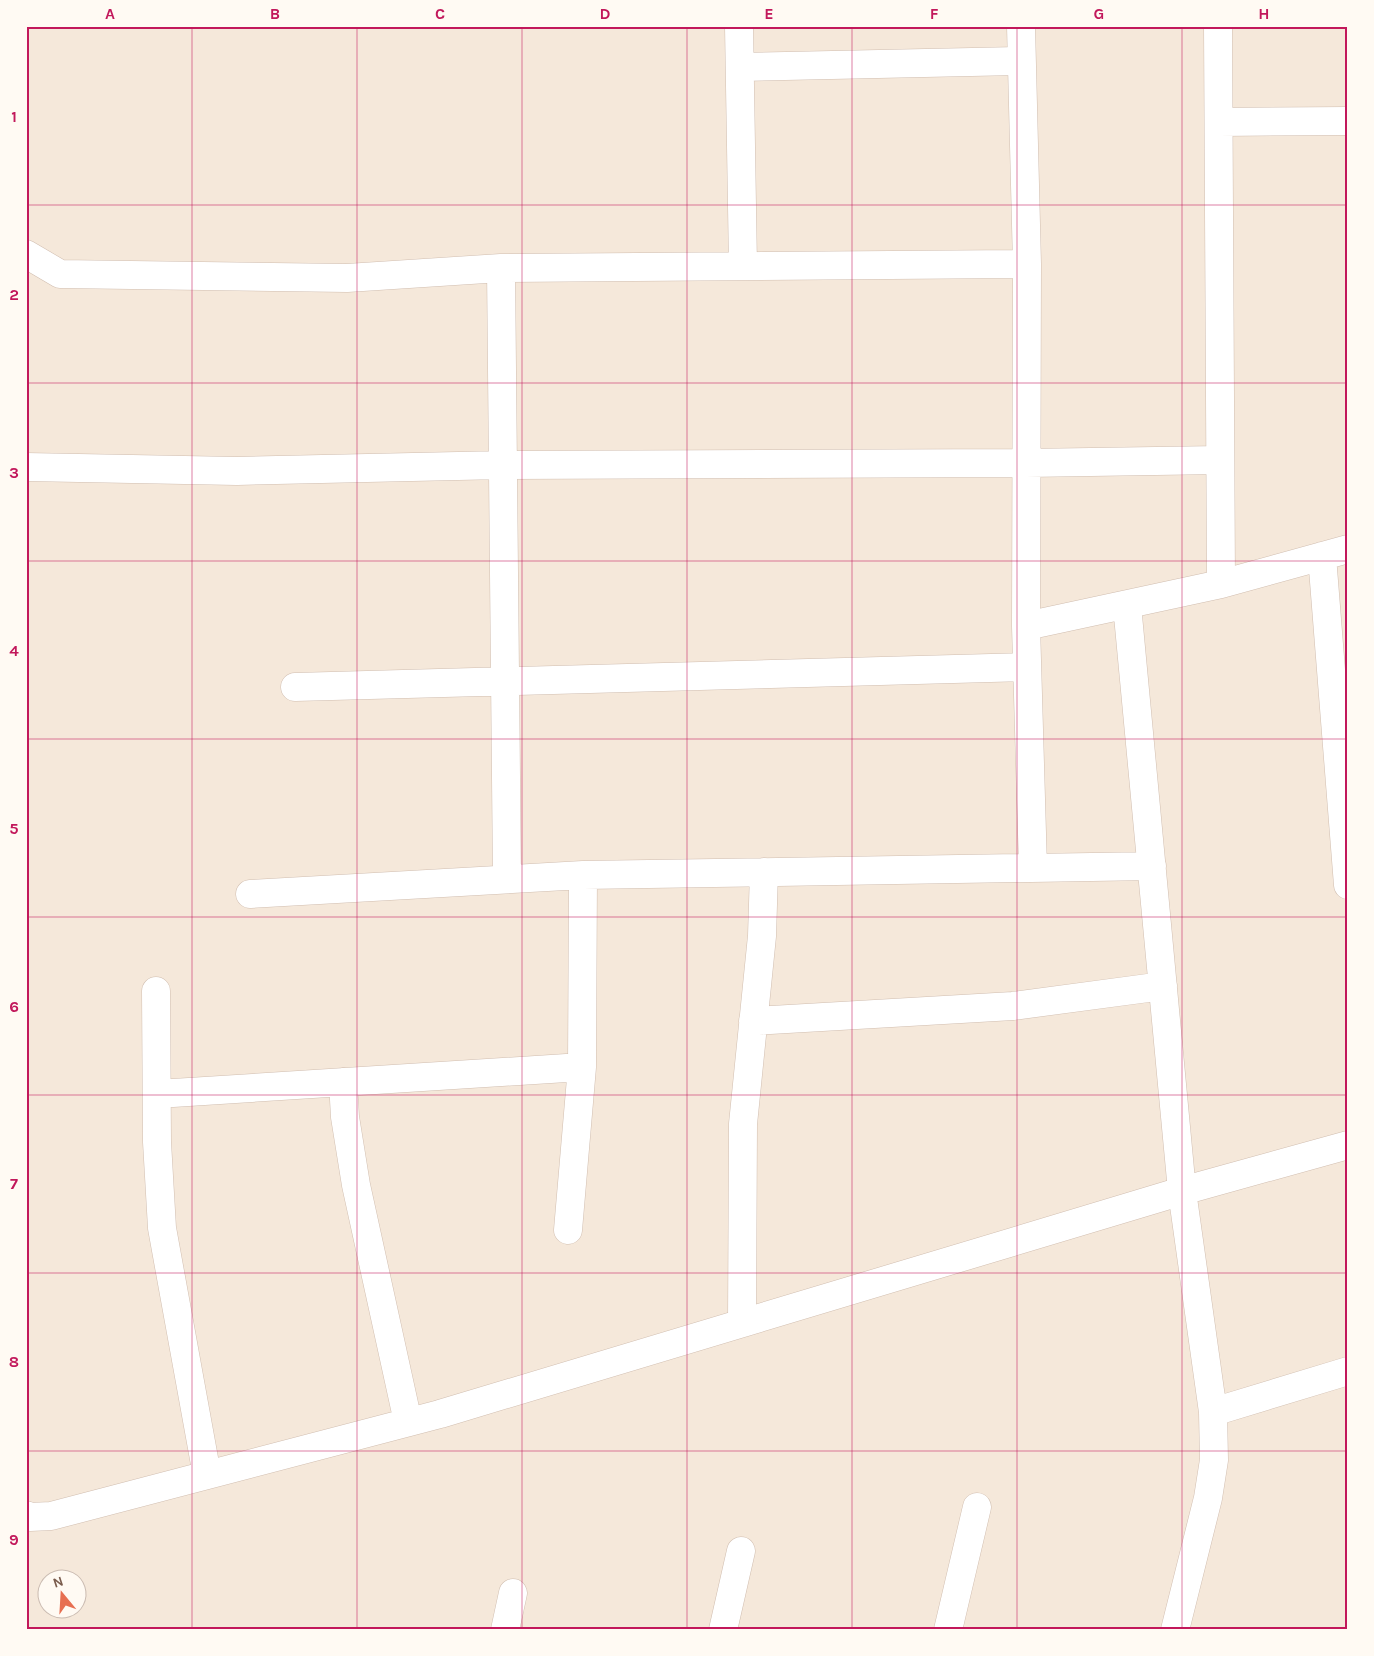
<svg xmlns="http://www.w3.org/2000/svg" width="1374" height="1656" font-family="Karla,sans-serif">
  <style>
    .residential { fill: #f5e8da; fill-rule: evenodd }
    .lines { fill: none; stroke-linecap: round; stroke-linejoin: round }
    .minor-casing { stroke: #d1beb0; stroke-width: 29 }
    .minor { stroke: #fff; stroke-width: 28 }
    .grid { fill: none; stroke: #c2185b; stroke-width: 1; stroke-opacity: 0.55 }
    .neatline { fill: none; stroke: #c2185b; stroke-width: 2 }
    .grid-label { font-size: 16px; text-anchor: middle; font-weight: bold; fill: #c2185b }
  </style>
  <rect width="100%" height="100%" fill="#fdf6ec"/>
  <path class="residential" d="M26,26H1348V1630H26ZM48,1578H78V1608H48Z"/>
  <g class="lines">
    <defs>
      <path id="minor" d="M739,26L743,266
        M1021,26L1027,264L1026,626L1033,868
        M1218,26L1221,584
        M740,67L1021,61
        M1219,122L1348,121
        M26,254L60,274L347,278L501,268L1027,264
        M501,268L507,879
        M26,467L237,471L503,465L1026,463L1220,460
        M1322,556L1348,885
        M1127,605L1182,1191L1213,1412L1214,1460L1208,1498L1175,1630
        M1026,626L1221,584L1348,549
        M295,687L1027,667
        M250,894L583,875L1152,866
        M156,991L157,1142L162,1228L207,1475
        M753,1021L1013,1006L1163,986
        M343,1082L345,1117L356,1185L408,1422
        M157,1094L582,1067
        M568,1230L582,1067L583,875
        M742,1323L743,1124L762,936L764,872
        M1213,1412L1348,1371
        M26,1515L30,1517L51,1516L440,1414L1182,1191L1348,1145
        M505,1630L513,1593
        M723,1630L741,1551
        M948,1630L977,1507"/>
    </defs>
    <use href="#minor" class="minor-casing"/>
    <use href="#minor" class="minor"/>
  </g>
  <path class="grid" d="M192,26V1630M357,26V1630M522,26V1630M687,26V1630M852,26V1630M1017,26V1630M1182,26V1630M26,205H1348M26,383H1348M26,561H1348M26,739H1348M26,917H1348M26,1095H1348M26,1273H1348M26,1451H1348"/>
  <rect width="1374" height="1656" fill="none" stroke="#fffaf3" stroke-width="55"/>
  <g transform="translate(62 1594) rotate(342)"><circle r="24" fill="#fffaf3" stroke="#cabbb1"/>
  <path d="M0-4L9 19L0 12L-9 19Z" fill="#e76f51"/>
  <text y="-8" font-size="14" font-weight="bold" text-anchor="middle" fill="#7a5c4d">N</text>
  </g>
  <rect x="28" y="28" width="1318" height="1600" class="neatline"/>
  <g class="grid-label">
    <text x="110" y="19">A</text>
    <text x="275" y="19">B</text>
    <text x="440" y="19">C</text>
    <text x="605" y="19">D</text>
    <text x="769" y="19">E</text>
    <text x="934" y="19">F</text>
    <text x="1099" y="19">G</text>
    <text x="1264" y="19">H</text>
    <text x="14" y="122">1</text>
    <text x="14" y="300">2</text>
    <text x="14" y="478">3</text>
    <text x="14" y="656">4</text>
    <text x="14" y="834">5</text>
    <text x="14" y="1012">6</text>
    <text x="14" y="1189">7</text>
    <text x="14" y="1367">8</text>
    <text x="14" y="1545">9</text>
  </g>
</svg>
